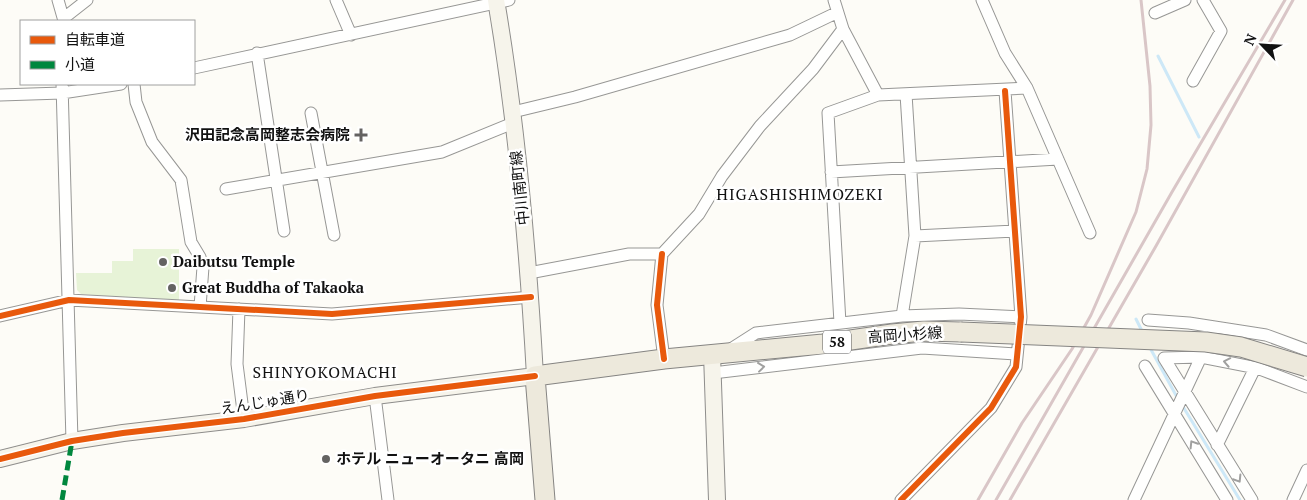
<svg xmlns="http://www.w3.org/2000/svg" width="1307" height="500" font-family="'PT Serif','Noto Sans JP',serif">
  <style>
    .green { fill: #e7f3d7 }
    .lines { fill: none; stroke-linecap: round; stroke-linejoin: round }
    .stream { stroke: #cde8f7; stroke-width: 3 }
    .street-casing { stroke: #979795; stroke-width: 13 }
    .secondary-casing { stroke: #8e8d8b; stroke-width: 18 }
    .primary-casing { stroke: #858482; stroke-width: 21 }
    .street { stroke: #fffffe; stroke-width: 11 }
    .secondary { stroke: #f6f4eb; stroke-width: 16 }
    .primary { stroke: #ede9dc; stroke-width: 19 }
    .rail { stroke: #d9c6c7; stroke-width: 3 }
    .primary-bridge-casing { stroke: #858482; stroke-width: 21; stroke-linecap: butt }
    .primary-bridge { stroke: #ede9dc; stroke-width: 19 }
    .quiet { stroke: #00873e; stroke-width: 5; stroke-dasharray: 10 5; stroke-linecap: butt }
    .cycleway-casing { stroke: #fff; stroke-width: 9 }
    .cycleway { stroke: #e8590c; stroke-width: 6 }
    .oneway { stroke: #a0a09f }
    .poi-dot { fill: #646362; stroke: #fff; stroke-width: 2 }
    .labels { text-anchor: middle; stroke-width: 5; stroke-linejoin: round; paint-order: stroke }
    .shield { fill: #fff; stroke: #585858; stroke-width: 1 }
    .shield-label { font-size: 14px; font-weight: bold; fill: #111 }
    .poi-label { font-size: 15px; font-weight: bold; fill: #111; stroke: #fff; text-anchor: start }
    .street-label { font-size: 15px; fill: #111; stroke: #fff }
    .neighbourhood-label { font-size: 16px; letter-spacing: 1px; fill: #111; stroke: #fff }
  </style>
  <rect width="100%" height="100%" fill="#fdfcf7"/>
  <path class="green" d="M133,249H179V302L81,294L77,290L76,273H112V261H133Z"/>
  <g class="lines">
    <path class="stream" d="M1158,56L1199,137
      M1136,319L1143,333
      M1149,346L1178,399
      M1182,405L1240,500"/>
    <defs>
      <path id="street" d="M58,0L64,21
        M336,0L351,35
        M834,0L843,29L878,95
        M982,0L1005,53L1027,88L1090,233
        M1155,13L1185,0
        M64,18L87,0
        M257,53L284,231
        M194,68L509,0
        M1193,81L1221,31L1203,0
        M62,84L72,441
        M134,84L136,102L152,142L181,180L191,242L200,257L203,267L200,307
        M0,95L62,93L121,84
        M513,112L575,97L790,35L836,13
        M311,113L334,235
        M831,172L1058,159
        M226,189L442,152L513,123
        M915,236L1015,231
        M529,273L629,254H662
        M239,309L237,364L244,419
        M0,316L69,300L332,314L531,297
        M902,316L915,236L906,94
        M1148,320L1189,323L1266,335L1307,350
        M840,323L828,113L878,95L1027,88
        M731,349L756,333L902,316L959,314L1021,317
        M664,359L657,305L662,254L699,214L722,176L760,126L813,69L843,29
        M1145,366L1227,500
        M713,373L922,348L1016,354
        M375,396L388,500
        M1217,445L1255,368
        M901,500L991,408L1016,367L1021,317L1005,91
        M1134,500L1201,357L1207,326
        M1252,500L1164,358L1201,357L1257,368L1307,387
        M1293,500L1307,470"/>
      <path id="secondary" d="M712,354L717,500
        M0,459L72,441L123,433L244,419L375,396L535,376C528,250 517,124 496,0"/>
      <path id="primary" d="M545,500L535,376L664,359L823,344L892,334L924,331L961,332"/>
    </defs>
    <use href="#street" class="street-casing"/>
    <use href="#secondary" class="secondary-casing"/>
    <use href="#primary" class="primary-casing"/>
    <use href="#street" class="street"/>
    <use href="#secondary" class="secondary"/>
    <use href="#primary" class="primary"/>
    <path class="rail" d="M978,500L1022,423L1072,349L1091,315L1136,212L1147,169L1151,125L1150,86L1141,0
      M996,500L1172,192L1285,0
      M1010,500L1156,246L1293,0"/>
    <defs>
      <path id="primary-bridge" d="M961,332L1206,342L1241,347L1307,367"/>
    </defs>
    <use href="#primary-bridge" class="primary-bridge-casing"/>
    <use href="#primary-bridge" class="primary-bridge"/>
    <path class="quiet" d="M62,500L72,441"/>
    <defs>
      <path id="cycleway" d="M662,254L657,305L664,359
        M0,316L69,300L332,314L531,297
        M0,459L72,441L123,433L244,419L375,396L535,376
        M901,500L991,408L1016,367L1021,317L1005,91"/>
    </defs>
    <use href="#cycleway" class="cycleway-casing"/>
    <use href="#cycleway" class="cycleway"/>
  </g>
  <defs><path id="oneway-chevron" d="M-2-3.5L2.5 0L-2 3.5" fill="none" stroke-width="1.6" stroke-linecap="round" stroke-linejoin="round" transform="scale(1.25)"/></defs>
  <g class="oneway">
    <use href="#oneway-chevron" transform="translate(1227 362) rotate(-169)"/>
    <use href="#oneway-chevron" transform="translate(761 367) rotate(-7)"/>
    <use href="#oneway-chevron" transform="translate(1193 444) rotate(-122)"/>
    <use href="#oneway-chevron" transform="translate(1238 479) rotate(58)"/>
  </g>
  <g class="poi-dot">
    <path d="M358.5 127.5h5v5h5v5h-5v5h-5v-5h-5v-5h5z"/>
    <circle cx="163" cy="262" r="5"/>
    <circle cx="172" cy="288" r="5"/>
    <circle cx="326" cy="459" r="5"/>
  </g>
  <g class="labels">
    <rect class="shield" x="823" y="330.5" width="28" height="23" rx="4"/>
    <g class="shield-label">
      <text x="837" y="347">58</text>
    </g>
    <g class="poi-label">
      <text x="350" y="140" text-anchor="end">沢田記念高岡整志会病院</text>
      <text x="173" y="267">Daibutsu Temple</text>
      <text x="182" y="293">Great Buddha of Takaoka</text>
      <text x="336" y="464">ホテル ニューオータニ 高岡</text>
    </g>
    <g class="street-label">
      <text transform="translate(520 188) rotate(-96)" y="5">中川南町線</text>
      <text transform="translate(905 335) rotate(-4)" y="5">高岡小杉線</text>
      <text transform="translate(265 402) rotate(-9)" y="5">えんじゅ通り</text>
    </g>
    <g class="neighbourhood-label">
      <text x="800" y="200">HIGASHISHIMOZEKI</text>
      <text x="325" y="378">SHINYOKOMACHI</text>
    </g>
  </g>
  <rect x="20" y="20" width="175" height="65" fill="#ffffff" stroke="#a0a0a0"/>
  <rect x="30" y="36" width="25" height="8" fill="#e8590c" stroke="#a0a0a0"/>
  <text x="65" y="45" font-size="15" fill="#111111">自転車道</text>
  <rect x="30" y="61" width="25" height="8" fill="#00873e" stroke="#a0a0a0"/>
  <text x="65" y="70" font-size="15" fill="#111111">小道</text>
  <g transform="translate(1262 45) rotate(295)" stroke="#ffffff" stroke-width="4" paint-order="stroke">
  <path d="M0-4L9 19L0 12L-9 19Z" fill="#111111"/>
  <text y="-8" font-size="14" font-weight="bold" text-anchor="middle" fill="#111111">N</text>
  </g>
</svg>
